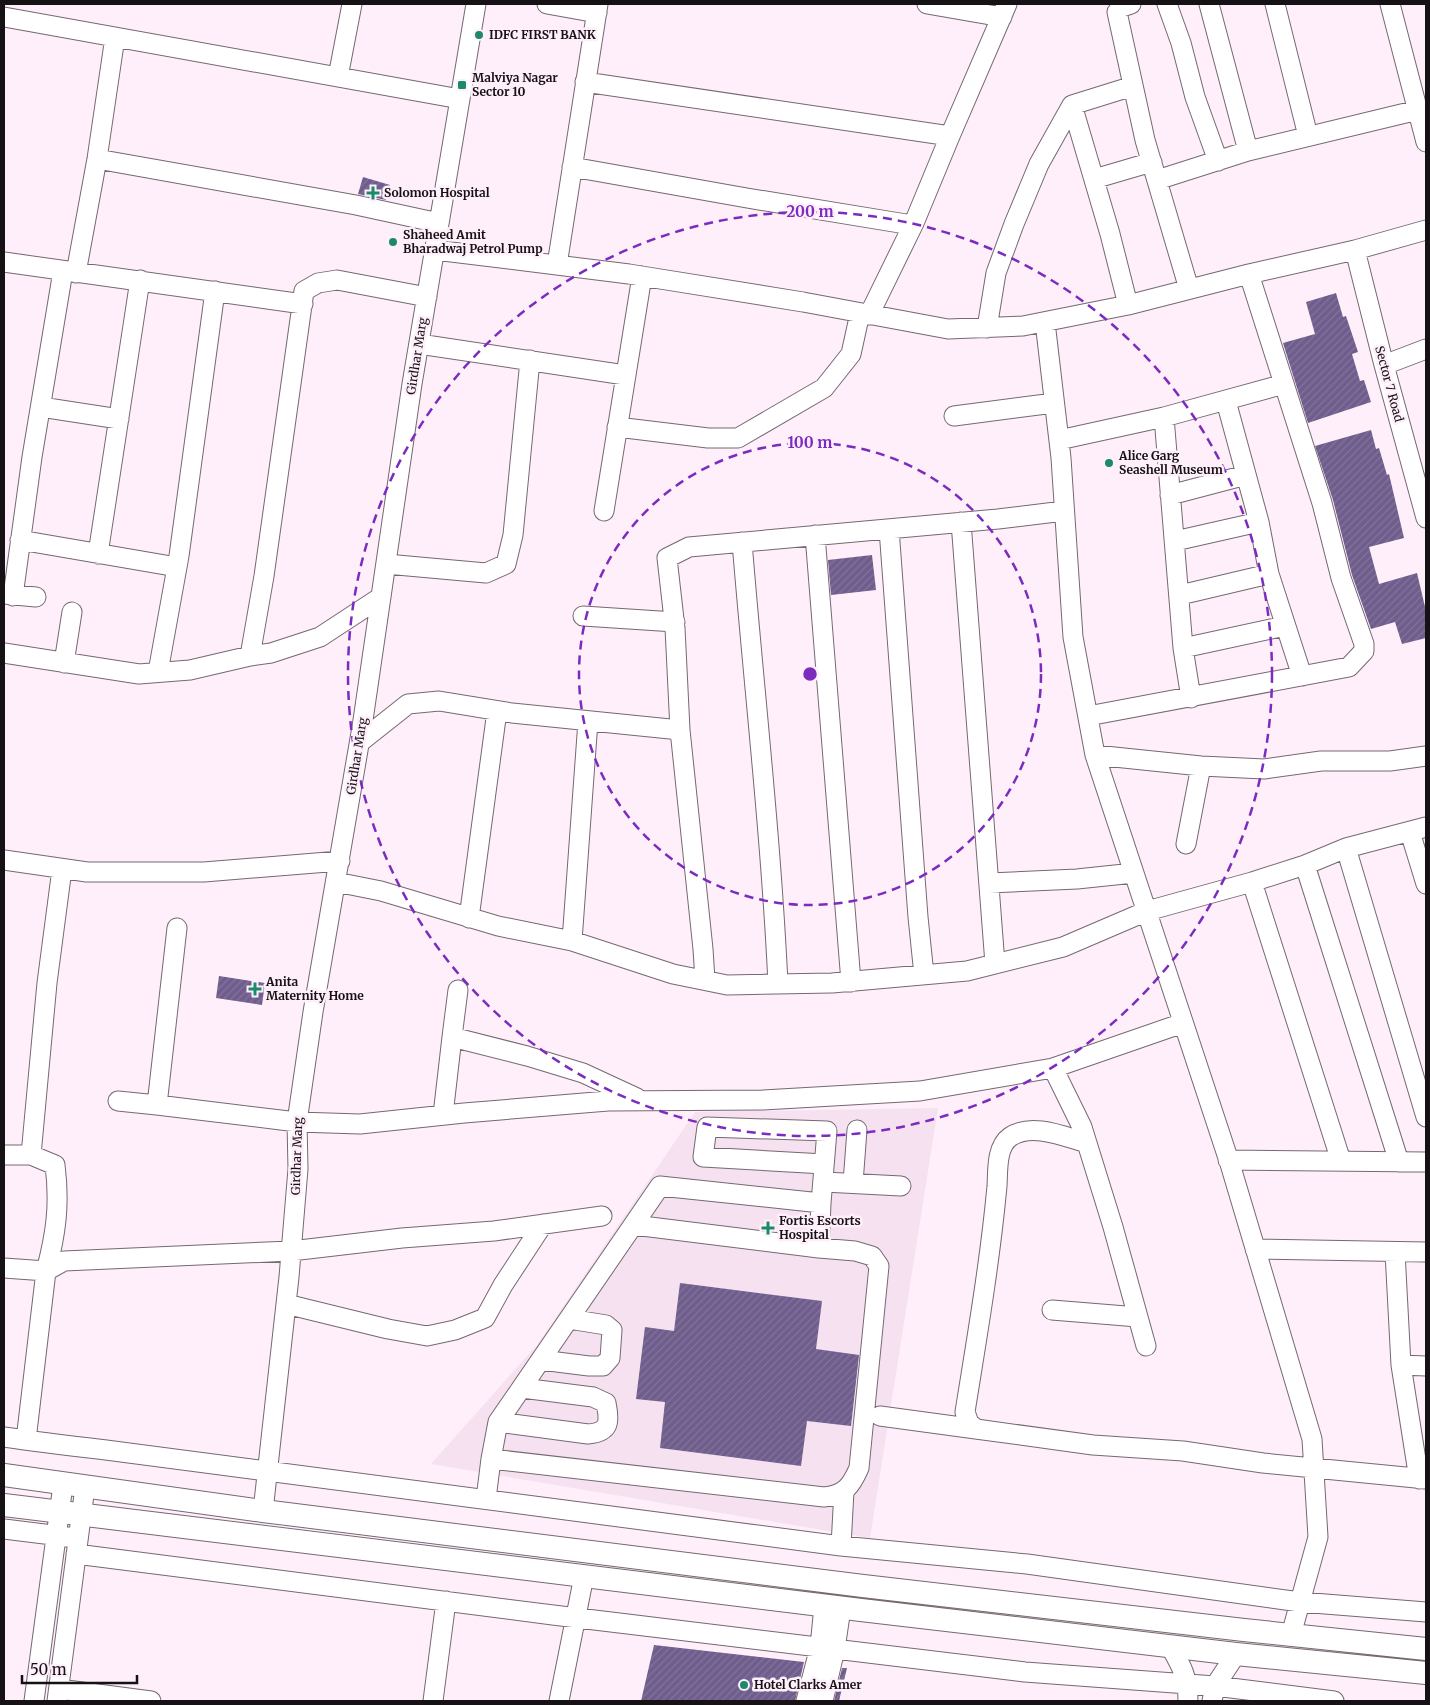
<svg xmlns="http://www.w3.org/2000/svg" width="1430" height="1705" font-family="Merriweather,serif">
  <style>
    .built { fill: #f6e1f1 }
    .building { fill: url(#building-hatch) }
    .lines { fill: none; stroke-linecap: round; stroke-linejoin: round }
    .minor-casing { stroke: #756872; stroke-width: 21 }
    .major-casing { stroke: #756872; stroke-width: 24 }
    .minor { stroke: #fff; stroke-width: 19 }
    .major { stroke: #fff; stroke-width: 22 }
    .ring { fill: none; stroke: #7b2cbf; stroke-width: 2.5; stroke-dasharray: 9 6 }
    .poi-dot { fill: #1a8a69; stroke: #feeffa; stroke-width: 2 }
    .labels { text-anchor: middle; stroke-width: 5; stroke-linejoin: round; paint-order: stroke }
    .poi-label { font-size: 12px; font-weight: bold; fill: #161114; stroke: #feeffa; text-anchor: start }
    .street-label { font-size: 12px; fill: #161114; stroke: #feeffa }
    .centre { fill: #7b2cbf; stroke: #feeffa; stroke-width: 2.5 }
    .ring-label { font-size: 15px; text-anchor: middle; font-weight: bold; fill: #7b2cbf; stroke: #feeffa; stroke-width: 5; stroke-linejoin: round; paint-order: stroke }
  </style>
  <defs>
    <pattern id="building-hatch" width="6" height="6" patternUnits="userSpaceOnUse" patternTransform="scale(1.25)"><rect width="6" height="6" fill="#6f5d8d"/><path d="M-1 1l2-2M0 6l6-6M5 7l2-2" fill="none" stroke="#827498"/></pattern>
  </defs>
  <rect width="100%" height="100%" fill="#feeffa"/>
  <path class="built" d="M938,1108L870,1538L431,1464L537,1345L695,1112Z"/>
  <path class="building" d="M363,177L390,185L386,200L358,194Z
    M1336,293L1343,317L1346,316L1358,352L1352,354L1360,381L1364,380L1371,402L1308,423L1283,343L1315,334L1306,302Z
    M1371,430L1376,449L1379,448L1387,475L1389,474L1404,538L1369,547L1379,584L1417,573L1426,611V638L1402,644L1395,622L1371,629L1352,575L1333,500L1315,446Z
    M872,555L876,590L831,595L828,560Z
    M219,976L265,983L262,1005L216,998Z
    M680,1283L822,1301L816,1349L859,1355L851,1426L807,1421L801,1466L660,1448L665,1402L636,1399L645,1327L674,1331Z
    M654,1645L804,1662L795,1701H641Z
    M842,1668H847L839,1701H834Z"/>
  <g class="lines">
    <defs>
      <path id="minor" d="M547,4L597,13
        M927,4L1002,17
        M1131,4L1122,7L1117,12L1145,140L1189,289
        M1167,4L1181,43L1195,97L1218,161
        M1209,4L1248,151
        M1275,4L1308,136
        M1390,4L1426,142
        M4,17L460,99
        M338,77L352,4
        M585,82L950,136
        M1072,105L1110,234L1128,305
        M97,159L356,205L439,223
        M572,167L747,198L912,225
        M1094,179L1152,162
        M1157,180L1248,151L1418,110
        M435,250L629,274L803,302L948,329L1023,326L1128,305L1249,274L1355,250L1426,230
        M1355,250L1384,365L1426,518
        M4,262L303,304
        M557,265L598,4
        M76,273L97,159L115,37
        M869,315L914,223L950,136L1007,4
        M1045,322L1061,458L1073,637L1095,755L1230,1164L1312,1439L1318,1537L1291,1635
        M987,328L996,273L1014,224L1039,164L1072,105L1133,86
        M419,344L625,375
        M1384,365L1426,349
        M1226,401L1259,522L1269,574L1302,676
        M41,407L119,419
        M954,416L1054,403
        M1164,417L1183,648L1191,698
        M617,427L708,438H738L824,388L851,354L860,313
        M1059,440L1164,417L1284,384
        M1170,495L1246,475
        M604,511L642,276
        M961,522L995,964
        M889,529L918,917L924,975
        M815,535L851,982
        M20,540L177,567
        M1175,541L1259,522
        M742,542C754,689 771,836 778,984
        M98,554L140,280
        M386,564L486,573L506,564L513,535L530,360
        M4,594L36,597
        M1180,595L1269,574
        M13,596L32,457L63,271
        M583,616L675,622
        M1183,648L1285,626
        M4,653L139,674L190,670L250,656L271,653L320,637L381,597
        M250,656L264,576L304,291L318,283L337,280L427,297
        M64,663L72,612
        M158,672L179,556L215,291
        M1088,716L1349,667L1364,651V644L1341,578L1322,503L1249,274
        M360,742L408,704L439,701L512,713L680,730
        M1095,755L1201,766L1264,769L1321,761H1390L1426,756
        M1410,832L1426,884
        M1186,844L1201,766
        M1346,848L1426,1117
        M4,860L87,872H204L340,861
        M1305,865L1399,1162
        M336,882L381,891L498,926L572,941L673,974L727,985L832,983L967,971L1063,947L1147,911L1252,882L1305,865L1346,848L1426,827
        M1252,882L1341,1161
        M989,883L1077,879L1134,873
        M469,918L497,711
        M177,928L157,1105L297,1122L360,1124L464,1113L608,1101L763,1100L920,1091L1053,1068L1183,1023
        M572,941L588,721
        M705,980L703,949L680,730L675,628L667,558L689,547L998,519L1064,511
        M452,1037L458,990
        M1053,1068L1082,1127L1113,1227L1146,1346
        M118,1101L157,1105
        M443,1115L452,1037L527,1056L583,1073L637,1098
        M1087,1143C1065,1137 1032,1122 1010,1137C996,1147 998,1171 997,1186C990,1262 977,1337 965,1412L969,1423L976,1429L1093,1445L1183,1451L1263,1463L1426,1479
        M4,1155H31L55,1165C60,1204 56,1234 46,1271
        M31,1155L47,983L62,869
        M1228,1160L1426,1162
        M824,1182L901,1186
        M853,1183L857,1130
        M821,1203L827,1131L707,1127L703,1157L824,1164
        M1255,1249L1426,1252
        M1395,1252L1401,1365L1419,1479
        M4,1268L46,1271L26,1440
        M46,1271L64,1261L291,1251L402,1238L494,1231L602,1216
        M286,1304L388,1329L427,1336L455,1330L485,1318L503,1285L543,1224
        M1052,1310L1138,1317
        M541,1360L589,1366H603L610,1358L612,1330L606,1325L569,1319
        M1401,1365L1426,1366
        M880,1416L976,1429
        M498,1422L588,1434C610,1432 610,1422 606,1403L593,1397L522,1388
        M4,1437C38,1442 72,1446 106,1450L841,1546L1027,1564L1300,1602L1426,1612
        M491,1459L824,1497C845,1495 851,1486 859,1468L879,1266L872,1256L855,1251L819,1248
        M486,1499L491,1459L498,1422L660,1186L821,1203L819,1248L634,1225
        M263,1511L289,1277L298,1169L297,1122L313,1012L362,727L412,384L476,4
        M4,1529L69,1537
        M841,1546L844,1491
        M76,1554L553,1615L1025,1672L1215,1686L1334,1701
        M1170,1646C1182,1667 1188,1677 1188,1701
        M59,1689L151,1701
        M34,1701L63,1485
        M57,1701L85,1487
        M433,1701L446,1601
        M559,1701L584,1576
        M806,1701L820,1647L824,1606
        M823,1701L835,1649L841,1608
        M1212,1701L1215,1686L1236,1654"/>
      <path id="major" d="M4,1475L263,1511L863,1586L1244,1630L1426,1649
        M4,1505L861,1610L1236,1654L1426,1673"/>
    </defs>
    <use href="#minor" class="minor-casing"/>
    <use href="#major" class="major-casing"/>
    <use href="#minor" class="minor"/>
    <use href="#major" class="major"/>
  </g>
  <g class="ring">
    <circle cx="810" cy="674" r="231"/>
    <circle cx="810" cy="674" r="462"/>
  </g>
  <g class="poi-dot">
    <circle cx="479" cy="35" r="5"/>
    <rect x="457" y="80" width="10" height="10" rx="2.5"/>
    <path d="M370.5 185.5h5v5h5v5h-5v5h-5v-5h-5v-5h5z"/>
    <circle cx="393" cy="242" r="5"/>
    <circle cx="1109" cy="463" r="5"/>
    <path d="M252.5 981.5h5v5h5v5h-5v5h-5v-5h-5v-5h5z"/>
    <path d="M765.5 1220.5h5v5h5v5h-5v5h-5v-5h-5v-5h5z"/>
    <circle cx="744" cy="1685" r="5"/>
  </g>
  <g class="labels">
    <g class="poi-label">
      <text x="489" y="39">IDFC FIRST BANK</text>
      <text x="472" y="82">Malviya Nagar<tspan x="472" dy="14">Sector 10</tspan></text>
      <text x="384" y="197">Solomon Hospital</text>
      <text x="403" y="239">Shaheed Amit<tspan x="403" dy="14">Bharadwaj Petrol Pump</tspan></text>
      <text x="1119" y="460">Alice Garg<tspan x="1119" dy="14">Seashell Museum</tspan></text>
      <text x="266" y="986">Anita<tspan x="266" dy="14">Maternity Home</tspan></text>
      <text x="779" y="1225">Fortis Escorts<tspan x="779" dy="14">Hospital</tspan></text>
      <text x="754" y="1689">Hotel Clarks Amer</text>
    </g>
    <g class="street-label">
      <text transform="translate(417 356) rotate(-81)" y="4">Girdhar Marg</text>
      <text transform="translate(1389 384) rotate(75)" y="4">Sector 7 Road</text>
      <text transform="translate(357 756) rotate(-81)" y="4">Girdhar Marg</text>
      <text transform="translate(297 1156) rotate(-88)" y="4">Girdhar Marg</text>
    </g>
  </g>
  <circle cx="810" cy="674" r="8" class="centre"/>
  <g class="ring-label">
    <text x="810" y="217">200 m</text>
    <text x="810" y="448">100 m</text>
  </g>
  <rect width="1430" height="1705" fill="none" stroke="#161114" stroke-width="10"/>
  <path d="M22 1675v8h115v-8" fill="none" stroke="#161114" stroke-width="2.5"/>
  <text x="30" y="1675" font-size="15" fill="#161114" stroke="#feeffa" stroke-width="4" paint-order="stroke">50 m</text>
</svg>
